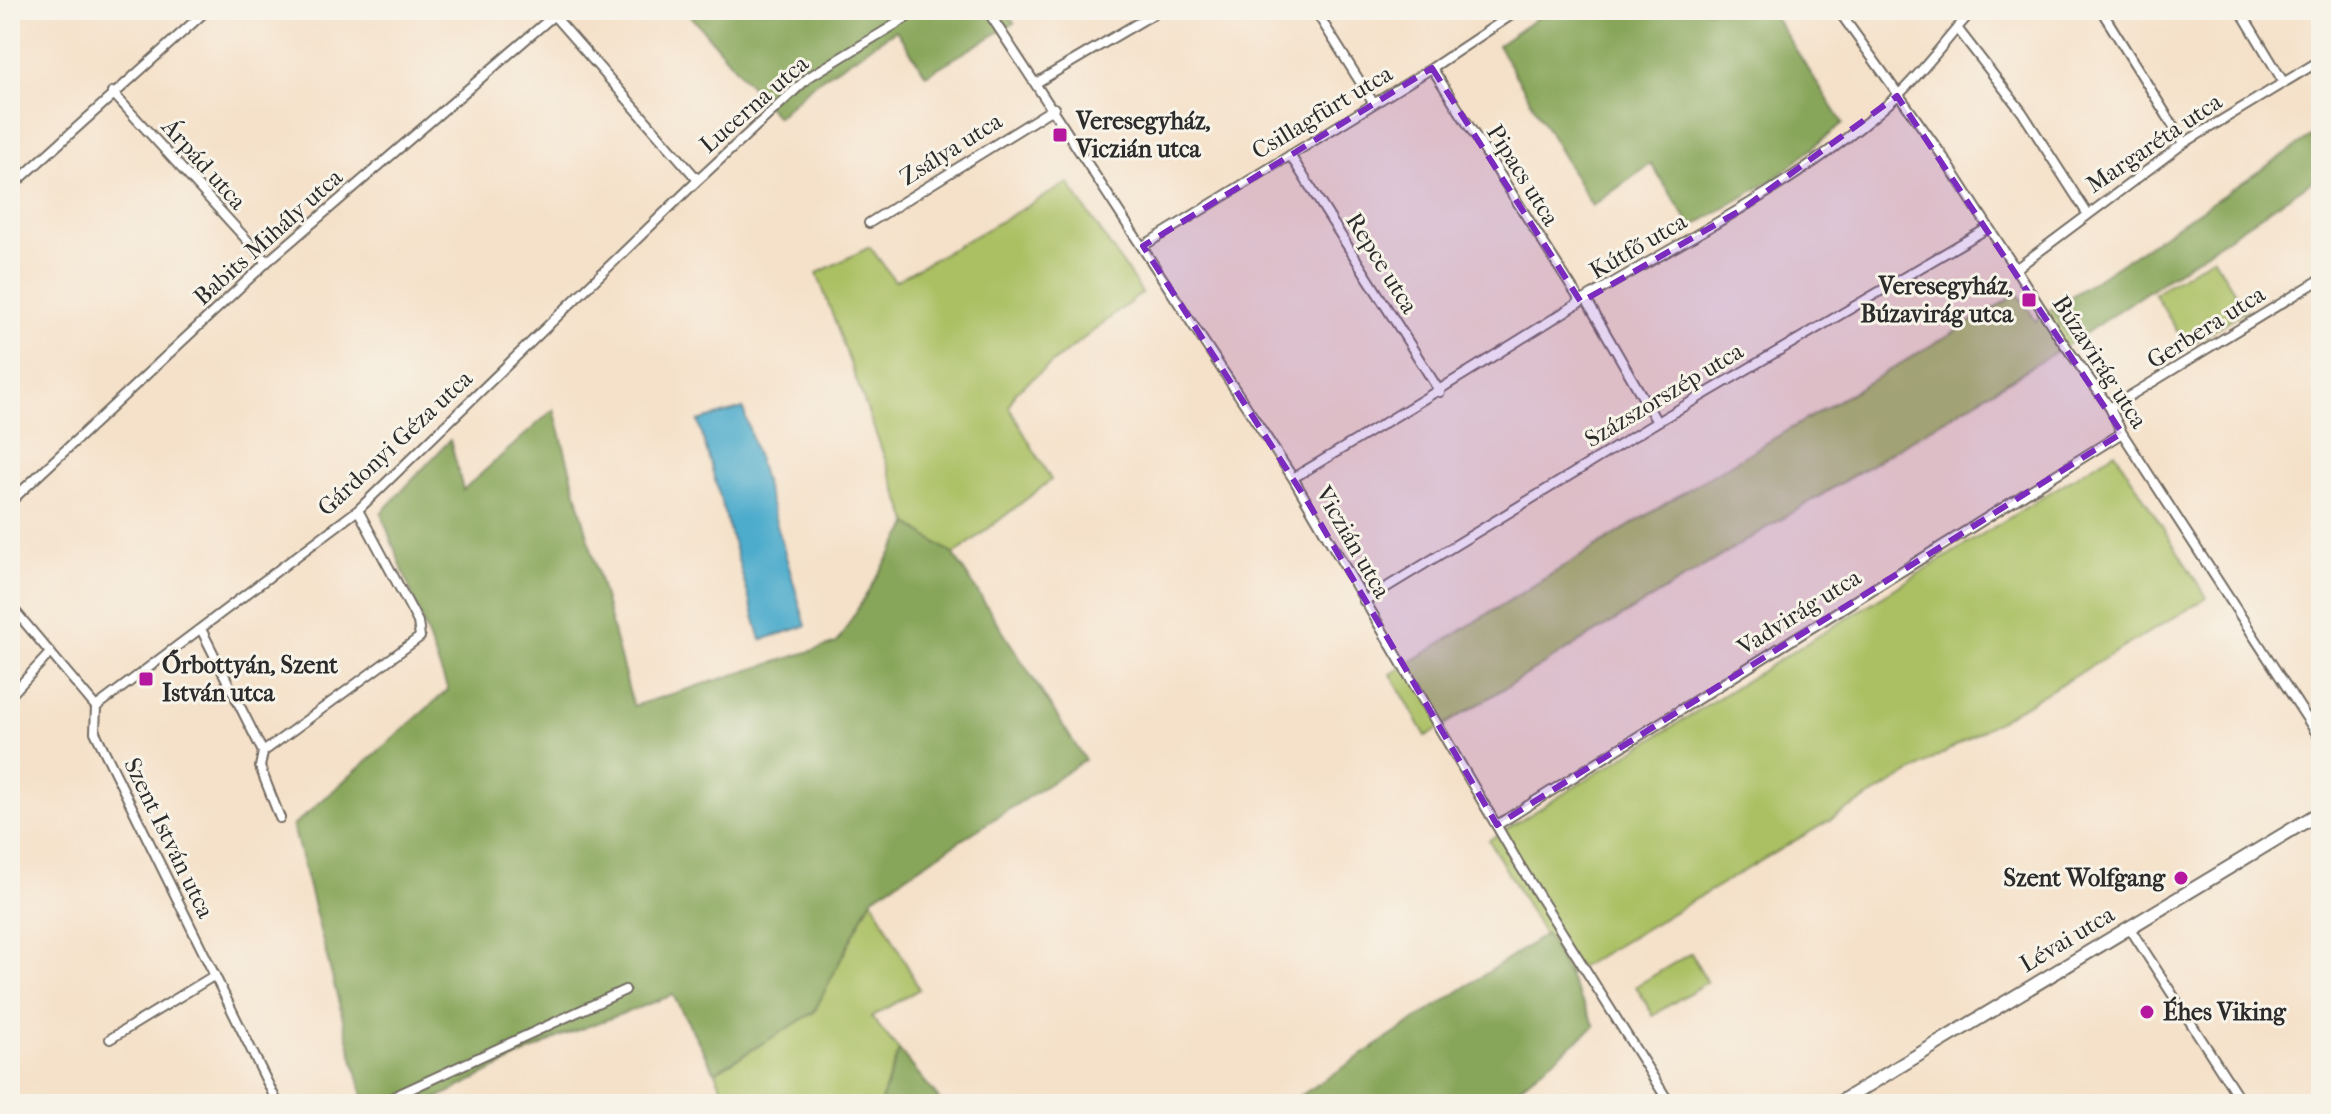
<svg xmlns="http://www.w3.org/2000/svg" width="2331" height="1114" font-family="'IM FELL French Canon',serif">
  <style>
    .green { fill: #abc064; stroke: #6b7648; stroke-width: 2 }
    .forest { fill: #88a65a; stroke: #5a6842; stroke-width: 2 }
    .water { fill: #4eaccc; stroke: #3c6c7c; stroke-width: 2 }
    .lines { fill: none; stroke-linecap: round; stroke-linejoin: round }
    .street-casing { stroke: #726b62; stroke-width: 12 }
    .secondary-casing { stroke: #726b62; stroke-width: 16 }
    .street { stroke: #fff; stroke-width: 8 }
    .secondary { stroke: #fff; stroke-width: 12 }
    .marked { fill: #7b2cbf; fill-opacity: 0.2; stroke: #7b2cbf; stroke-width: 6; stroke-dasharray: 16 10; stroke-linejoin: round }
    .poi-dot { fill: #b5179e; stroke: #f7f3e8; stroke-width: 3 }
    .labels { text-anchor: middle; stroke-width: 6; stroke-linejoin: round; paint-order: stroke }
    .street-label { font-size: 24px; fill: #2b2b2b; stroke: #f7f3e8 }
    .poi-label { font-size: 24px; font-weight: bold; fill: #2b2b2b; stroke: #f7f3e8; text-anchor: start }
  </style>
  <rect width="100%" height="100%" fill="#f7f3e8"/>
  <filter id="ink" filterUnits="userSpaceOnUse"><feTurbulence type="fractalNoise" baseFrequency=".0125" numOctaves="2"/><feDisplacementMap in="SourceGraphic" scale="16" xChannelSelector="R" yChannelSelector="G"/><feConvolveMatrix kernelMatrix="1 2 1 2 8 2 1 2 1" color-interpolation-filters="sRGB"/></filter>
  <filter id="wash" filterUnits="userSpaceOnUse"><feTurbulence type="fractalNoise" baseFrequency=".006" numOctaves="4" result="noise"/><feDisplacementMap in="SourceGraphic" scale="32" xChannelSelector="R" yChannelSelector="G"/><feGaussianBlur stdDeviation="1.8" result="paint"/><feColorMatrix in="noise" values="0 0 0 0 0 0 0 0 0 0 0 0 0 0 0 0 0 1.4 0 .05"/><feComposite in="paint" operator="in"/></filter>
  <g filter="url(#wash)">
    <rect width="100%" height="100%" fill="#f5e1c9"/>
    <path class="green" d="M1068,183L1142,293L1015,392L1009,407L1051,480L954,555L909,524L817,273L870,247L895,281Z
      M2213,257L2246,310L2187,347L2154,293Z
      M2018,294L2036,321L2052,309L2072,342L1426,736L1391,674L1697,484Z
      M2115,452L2207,598L1567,975L1489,840Z
      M872,898L919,989L871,1017L899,1050L880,1104H729L715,1072L814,1012Z
      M1691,953L1707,982L1653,1015L1636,986Z"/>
    <path class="forest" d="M686,10H1006L1014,23L926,75L896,30L812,85L777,117Z
      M1549,10H1770L1843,123L1777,177L1692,227L1651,164L1592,206L1498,45Z
      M2321,130V175L2072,342L2052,309Z
      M554,409L633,706L837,643L909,524L954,555L1085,760L872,898L814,1012L715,1072L673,995L559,1037L426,1104H365L293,826L448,690L381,513L450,440L463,490Z
      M1546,934L1595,1026L1498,1104H1288Z
      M899,1050L943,1104H880Z"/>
    <path class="water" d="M743,408L806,626L761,640L698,421Z"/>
  </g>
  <g filter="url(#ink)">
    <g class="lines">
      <defs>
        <path id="street" d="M549,10L698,180
          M987,10L1293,478L1519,864L1670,1104
          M1315,10L1374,104
          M1838,10L1944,158L2060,338L2110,408L2122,433L2321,740
          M2101,10L2184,143
          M2240,10L2284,83
          M1957,28L2022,112L2087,213
          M1432,68L1581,302
          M1036,83L1160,10
          M112,92L267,262
          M1290,155L1440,392
          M10,188L207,10
          M869,223L1054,108
          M1143,246L1432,68L1519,10
          M2017,268L2184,143L2321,60
          M1586,299L1657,422
          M2110,408L2321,279
          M1293,478C1389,421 1483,363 1577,304C1686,238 1802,183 1897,96C1925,70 1947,38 1973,10
          M10,502L267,262L560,10
          M1364,601L1657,422L1988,228
          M10,605L96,707
          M201,629L263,752L420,637L418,622L358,510
          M10,696L50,653
          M96,707L358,510L698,180L809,77L919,10
          M96,707L95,732L278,1104
          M263,752L260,767L280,818
          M1497,825L2122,433
          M2129,927L2243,1104
          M110,1039L215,975
          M378,1104L625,990"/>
        <path id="secondary" d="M1837,1104L2321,812"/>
      </defs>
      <use href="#street" class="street-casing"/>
      <use href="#secondary" class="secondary-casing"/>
      <use href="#street" class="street"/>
      <use href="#secondary" class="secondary"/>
    </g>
  </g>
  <path class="marked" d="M1432,68L1581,302L1741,210L1897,96L2122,433L1497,825L1309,504L1143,246Z"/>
  <g class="poi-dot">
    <rect x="1052" y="127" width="16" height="16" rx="4"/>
    <rect x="2021" y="292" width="16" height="16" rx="4"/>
    <rect x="138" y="671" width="16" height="16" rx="4"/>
    <circle cx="2181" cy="878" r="8"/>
    <circle cx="2147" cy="1012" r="8"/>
  </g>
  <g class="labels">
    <g class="street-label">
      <text transform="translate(754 104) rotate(-41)" y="8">Lucerna utca</text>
      <text transform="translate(1322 112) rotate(-31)" y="8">Csillagfürt utca</text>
      <text transform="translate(2154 143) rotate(-34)" y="8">Margaréta utca</text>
      <text transform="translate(951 149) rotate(-32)" y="8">Zsálya utca</text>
      <text transform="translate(204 164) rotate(48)" y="8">Árpád utca</text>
      <text transform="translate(1523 175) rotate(58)" y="8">Pipacs utca</text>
      <text transform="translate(268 237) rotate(-42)" y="8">Babits Mihály utca</text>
      <text transform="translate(1638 246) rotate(-30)" y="8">Kútfő utca</text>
      <text transform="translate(1382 263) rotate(58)" y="8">Repce utca</text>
      <text transform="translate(2206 327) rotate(-32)" y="8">Gerbera utca</text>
      <text transform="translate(2100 362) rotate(57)" y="8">Búzavirág utca</text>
      <text transform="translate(1664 395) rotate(-31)" y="8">Százszorszép utca</text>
      <text transform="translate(395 443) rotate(-43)" y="8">Gárdonyi Géza utca</text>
      <text transform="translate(1353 542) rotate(60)" y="8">Viczián utca</text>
      <text transform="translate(1799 612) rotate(-32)" y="8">Vadvirág utca</text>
      <text transform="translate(169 838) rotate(64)" y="8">Szent István utca</text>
      <text transform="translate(2067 939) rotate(-31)" y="8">Lévai utca</text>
    </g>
    <g class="poi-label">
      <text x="1076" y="129">Veresegyház,<tspan x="1076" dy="28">Viczián utca</tspan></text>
      <text x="2013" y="294" text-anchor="end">Veresegyház,<tspan x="2013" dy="28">Búzavirág utca</tspan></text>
      <text x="162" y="673">Őrbottyán, Szent<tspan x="162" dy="28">István utca</tspan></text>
      <text x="2165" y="886" text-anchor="end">Szent Wolfgang</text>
      <text x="2163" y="1020">Éhes Viking</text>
    </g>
  </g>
  <rect width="2331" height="1114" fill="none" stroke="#f7f3e8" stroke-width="40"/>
</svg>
